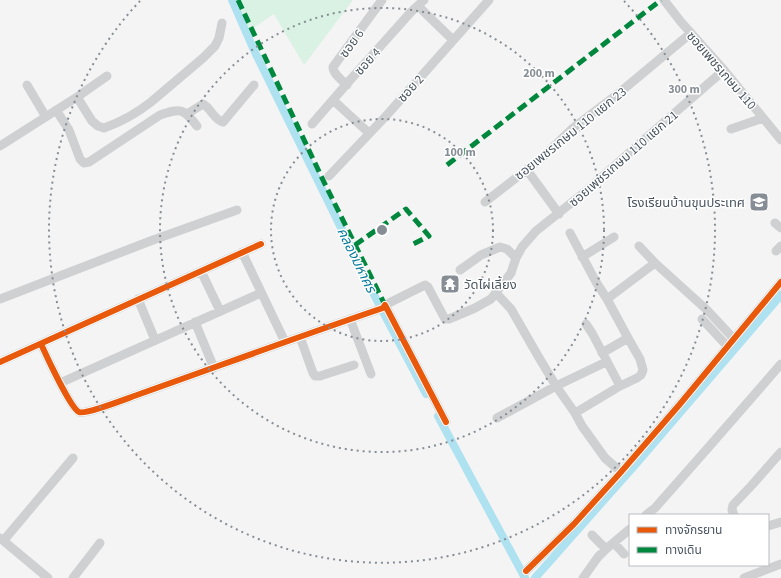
<svg xmlns="http://www.w3.org/2000/svg" width="781" height="578" font-family="'Source Sans 3','Noto Sans Thai',sans-serif">
  <style>
    .green { fill: #d9f2e3 }
    .lines { fill: none; stroke-linecap: round; stroke-linejoin: round }
    .canal { stroke: #aee2f0; stroke-width: 8 }
    .minor { stroke: #ced0d2; stroke-width: 9 }
    .quiet { stroke: #00873e; stroke-width: 5; stroke-dasharray: 10 5; stroke-linecap: butt }
    .cycleway-casing { stroke: #fff; stroke-width: 8 }
    .cycleway { stroke: #e8590c; stroke-width: 6 }
    .ring { fill: none; stroke: #868d94; stroke-width: 2; stroke-dasharray: 2 4 }
    .labels { text-anchor: middle; stroke-width: 3; stroke-linejoin: round; paint-order: stroke }
    .street-label { font-size: 13px; fill: #4a5661; stroke: #fff }
    .poi-label { font-size: 13px; fill: #4a5661; stroke: #fff; text-anchor: end }
    .water-label { font-size: 14px; font-style: italic; fill: #0c7c9b; stroke: #fff }
    .centre { fill: #868d94; stroke: #fff; stroke-width: 2 }
    .ring-label { font-size: 12px; text-anchor: middle; font-weight: bold; fill: #868d94; stroke: #fff; stroke-width: 3; stroke-linejoin: round; paint-order: stroke }
  </style>
  <rect width="100%" height="100%" fill="#f4f4f4"/>
  <path class="green" d="M235,0H353L304,65L274,14L249,31Z"/>
  <g class="lines">
    <path class="canal" d="M232,0L253,48L371,289L426,394
      M438,416L525,578
      M535,578L635,465L781,295"/>
    <path class="minor" d="M664,0L681,22L724,70L781,140
      M418,6L453,40
      M27,85L46,117
      M347,85C342,80 333,74 333,67L382,0
      M77,97L92,121L98,126L104,128C121,122 137,113 151,102L203,58L215,46L219,38L222,23
      M333,100L369,133
      M56,110L69,130L80,159L84,163L89,162L160,115C181,108 183,108 197,126
      M187,114L203,104C211,108 214,120 223,122L254,85
      M312,124L351,79L411,12L424,0
      M731,129L763,118
      M0,146L77,97L107,76
      M527,170L559,214
      M329,176L386,116L489,0
      M485,202L543,157L573,128L619,93L691,33
      M775,223L781,228
      M570,233L596,282L607,299L628,338L602,353
      M639,246L655,263L707,310L734,339
      M776,251L781,246
      M242,252L285,342
      M582,257L614,237
      M460,270L481,255L500,247L507,249L516,258
      M201,271L220,311
      M496,293L511,309L538,356L556,386L575,413L582,426L605,458L621,472
      M0,299L153,240L237,210
      M138,299L155,340
      M607,299L655,263
      M385,305L446,422
      M350,319L371,374
      M702,319L728,347
      M195,322L214,368
      M586,324L592,333L620,386
      M300,337L313,373L315,376H320L354,365
      M41,344C46,355 71,409 79,412C85,415 128,398 137,395C219,366 300,336 383,308L385,305L425,285L428,287L445,319H449L475,308L491,299L511,273L516,258L522,247L536,231L585,192L639,144L724,70
      M0,362L261,244
      M60,383L261,293
      M575,413L620,386L637,378L641,375L643,370L640,359L628,338
      M497,418L556,386L606,362
      M646,515L655,508L707,449L781,364
      M734,515L732,510L733,505L752,485L781,452
      M768,526L781,522
      M592,535L606,549
      M0,538L48,578
      M4,540L73,458
      M614,543L624,554
      M526,571L574,524L621,472L680,404L781,282
      M73,578L100,543
      M583,578L598,557L606,549L630,529
      M744,578L781,564"/>
    <path class="quiet" d="M238,0L323,180L385,305
      M447,165L661,0
      M355,245L406,209L429,236L413,244"/>
    <defs>
      <path id="cycleway" d="M41,344C46,355 71,409 79,412C85,415 128,398 137,395C219,366 300,336 383,308L385,305L446,422
        M0,362L261,244
        M526,571L574,524L621,472L680,404L781,282"/>
    </defs>
    <use href="#cycleway" class="cycleway-casing"/>
    <use href="#cycleway" class="cycleway"/>
  </g>
  <g class="ring">
    <circle cx="382" cy="230" r="111"/>
    <circle cx="382" cy="230" r="222"/>
    <path d="M624 1A333 333 0 1 1 140 1"/>
  </g>
  <defs>
    <symbol id="school-square" viewBox="-11 -11 22 22"><rect x="-9" y="-9" width="18" height="18" rx="4" fill="#868d94" stroke="#fff"/><path d="M0-5L7-2L0 1L-7-2ZM-4 1L0 2.5L4 1V4Q0 6-4 4Z" fill="#fff"/></symbol>
    <symbol id="temple-square" viewBox="-11 -11 22 22"><rect x="-9" y="-9" width="18" height="18" rx="4" fill="#868d94" stroke="#fff"/><path d="M0-6L5-2H3V0L6.5 2.5H4V6H1.5V3h-3V6H-4V2.5H-6.5L-3 0V-2H-5Z" fill="#fff"/></symbol>
  </defs>
  <g fill-rule="evenodd">
    <use href="#school-square" x="748" y="191" width="22" height="22"/>
    <use href="#temple-square" x="439" y="273" width="22" height="22"/>
  </g>
  <g class="labels">
    <g class="street-label">
      <text transform="translate(351 43) rotate(-54)" y="5">ซอย 6</text>
      <text transform="translate(367 61) rotate(-48)" y="5">ซอย 4</text>
      <text transform="translate(722 70) rotate(49)" y="5">ซอยเพชรเกษม 110</text>
      <text transform="translate(410 88) rotate(-48)" y="5">ซอย 2</text>
      <text transform="translate(570 133) rotate(-39)" y="5">ซอยเพชรเกษม 110 แยก 23</text>
      <text transform="translate(623 158) rotate(-41)" y="5">ซอยเพชรเกษม 110 แยก 21</text>
    </g>
    <g class="poi-label">
      <text x="745" y="207">โรงเรียนบ้านขุนประเทศ</text>
      <text x="464" y="289" text-anchor="start">วัดไผ่เลี้ยง</text>
    </g>
    <g class="water-label">
      <text transform="translate(357 260) rotate(64)" y="5">คลองมหาศร</text>
    </g>
  </g>
  <circle cx="382" cy="230" r="6" class="centre"/>
  <g class="ring-label">
    <text x="539" y="77">200 m</text>
    <text x="684" y="93">300 m</text>
    <text x="460" y="156">100 m</text>
  </g>
  <rect x="629" y="514" width="140" height="52" fill="#ffffff" stroke="#b7bbc0"/>
  <rect x="637" y="527" width="20" height="6" fill="#e8590c" stroke="#b7bbc0"/>
  <text x="665" y="534" font-size="12" fill="#4a5661">ทางจักรยาน</text>
  <rect x="637" y="547" width="20" height="6" fill="#00873e" stroke="#b7bbc0"/>
  <text x="665" y="554" font-size="12" fill="#4a5661">ทางเดิน</text>
</svg>
